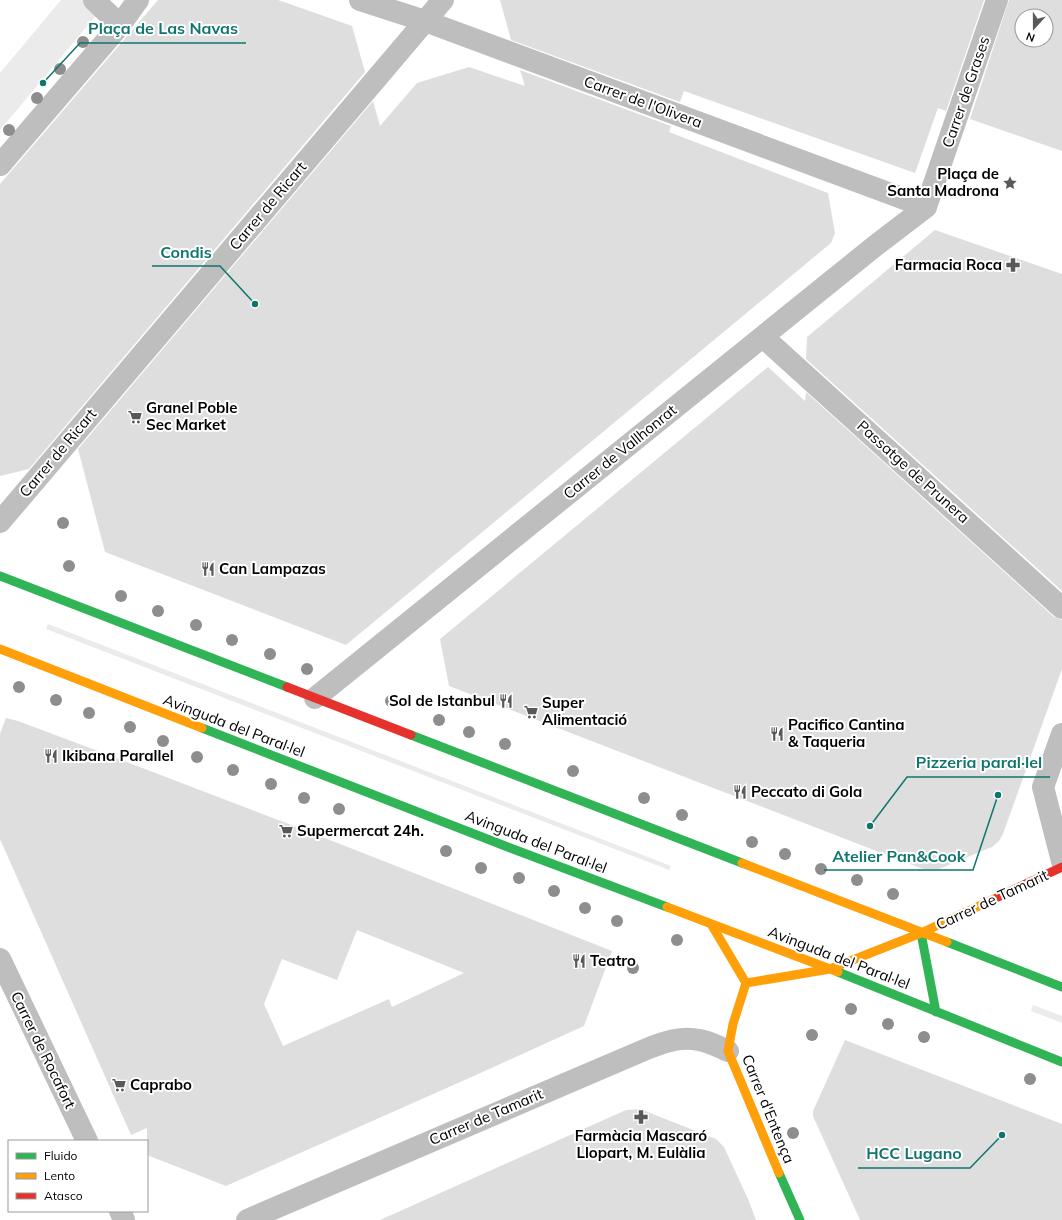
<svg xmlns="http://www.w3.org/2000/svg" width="1062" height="1220" font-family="Mulish,sans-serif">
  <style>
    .green { fill: #ebebeb }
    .building { fill: #dedede; fill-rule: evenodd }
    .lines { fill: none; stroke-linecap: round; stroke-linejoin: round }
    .street { stroke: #bebebe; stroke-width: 22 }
    .fast { stroke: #30b455; stroke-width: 9 }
    .slow { stroke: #ff9f0a; stroke-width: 9 }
    .jam { stroke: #e5322d; stroke-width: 9 }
    .tree { fill: #8e8e8e }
    .labels { text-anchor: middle; stroke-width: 4; stroke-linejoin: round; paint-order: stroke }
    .street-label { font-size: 15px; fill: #000; stroke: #fff }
    .poi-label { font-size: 15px; font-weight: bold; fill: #000; stroke: #fff; text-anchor: start }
    .leader { fill: none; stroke: #0f766e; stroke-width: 1.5 }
    .callout-dot { fill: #0f766e; stroke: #fff; stroke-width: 1.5 }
    .callout-label { font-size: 16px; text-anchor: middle; font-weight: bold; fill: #0f766e; stroke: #fff; stroke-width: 4; stroke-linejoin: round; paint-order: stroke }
  </style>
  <rect width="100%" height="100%" fill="#fff"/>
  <path class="green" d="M61,0H83L99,12L0,130V73Z
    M48,624L671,866L669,870L46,629Z
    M1033,1005L1062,1016V1023L1031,1011Z"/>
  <path class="building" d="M158,0H278L304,9L352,26L365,72L29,469L0,476V184Z
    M500,0H984L946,111L938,108L915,173L684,91L680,102L511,40Z
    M1009,0H1062V151L970,119ZM1022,16H1046V40H1022Z
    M469,67L525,86L520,70L671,126L669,132L828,193L835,233L831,243L346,645L105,552L78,449L373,101L380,126L417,83Z
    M935,230L1062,274V591L806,359L807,337Z
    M768,367L805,401L806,392L1054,617L1062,620V669L1003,834L999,841L992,847L939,869H923L449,686L440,639Z
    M6,718L18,721L98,751L307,831L612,951L584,1026L476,1075L226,1186L147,1155V1128L131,1135L0,839V734ZM357,930L464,973L392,1007L389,999L283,1046L264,1004L282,959L337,980Z
    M845,1040L1062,1124V1220H860L813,1116V1111Z
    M640,1109L716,1139L724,1147L748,1199L756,1220H380L626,1110Z"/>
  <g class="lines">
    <path class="street" d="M94,0L120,25
      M360,0L425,21L926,207
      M0,165L120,25L138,0
      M926,207L997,0
      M763,337L1062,608
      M0,522L443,0
      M315,698L875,246L926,207
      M1062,734L1043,787L1062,861
      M0,959L87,1141
      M120,1211L124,1220
      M247,1220L649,1048C665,1042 681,1036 699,1040C708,1041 719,1047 728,1051"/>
    <path class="fast" d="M0,576L287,687
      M202,728L513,849L667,907
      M411,735L742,863
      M921,933L936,1012
      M947,942L1062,987
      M838,972L1062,1062
      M779,1173L800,1220"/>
    <path class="slow" d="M0,649L202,728
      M742,863L947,942
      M667,907L838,972
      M711,924L746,983
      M746,983L830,969L921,933L998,897
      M746,983L733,1024L728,1051L779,1173"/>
    <path class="jam" d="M287,687L411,735
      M998,897L1062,867"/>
  </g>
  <g class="tree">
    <circle cx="83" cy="42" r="6"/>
    <circle cx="60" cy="69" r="6"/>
    <circle cx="37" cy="98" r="6"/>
    <circle cx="9" cy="130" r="6"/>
    <circle cx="63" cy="523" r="6"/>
    <circle cx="69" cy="566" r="6"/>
    <circle cx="121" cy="596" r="6"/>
    <circle cx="158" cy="611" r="6"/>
    <circle cx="196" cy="625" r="6"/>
    <circle cx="232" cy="640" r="6"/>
    <circle cx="270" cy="654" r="6"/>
    <circle cx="307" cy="669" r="6"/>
    <circle cx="19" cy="687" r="6"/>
    <circle cx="56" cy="700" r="6"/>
    <circle cx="391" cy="701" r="6"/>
    <circle cx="89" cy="713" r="6"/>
    <circle cx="439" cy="720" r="6"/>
    <circle cx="130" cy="727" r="6"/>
    <circle cx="469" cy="732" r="6"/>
    <circle cx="163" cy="741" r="6"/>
    <circle cx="505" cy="744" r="6"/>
    <circle cx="197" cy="757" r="6"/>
    <circle cx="233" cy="770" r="6"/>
    <circle cx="573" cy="771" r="6"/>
    <circle cx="271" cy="784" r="6"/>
    <circle cx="304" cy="798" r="6"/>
    <circle cx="644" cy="798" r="6"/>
    <circle cx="339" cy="809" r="6"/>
    <circle cx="682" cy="815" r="6"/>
    <circle cx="752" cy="842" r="6"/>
    <circle cx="446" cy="851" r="6"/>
    <circle cx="785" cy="854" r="6"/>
    <circle cx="481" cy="868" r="6"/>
    <circle cx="821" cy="869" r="6"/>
    <circle cx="519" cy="878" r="6"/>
    <circle cx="857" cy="880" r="6"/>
    <circle cx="554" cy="891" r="6"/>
    <circle cx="893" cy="894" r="6"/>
    <circle cx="585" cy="908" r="6"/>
    <circle cx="617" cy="921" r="6"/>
    <circle cx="677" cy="940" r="6"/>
    <circle cx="633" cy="968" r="6"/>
    <circle cx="851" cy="1009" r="6"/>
    <circle cx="888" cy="1024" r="6"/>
    <circle cx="812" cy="1035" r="6"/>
    <circle cx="924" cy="1037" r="6"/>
    <circle cx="1030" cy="1079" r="6"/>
    <circle cx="793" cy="1133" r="6"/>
  </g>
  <defs>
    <symbol id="sight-bare" viewBox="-9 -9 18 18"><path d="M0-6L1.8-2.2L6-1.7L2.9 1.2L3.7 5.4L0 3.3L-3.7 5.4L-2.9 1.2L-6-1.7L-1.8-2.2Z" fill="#595959" stroke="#fff" stroke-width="2.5" paint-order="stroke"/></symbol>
    <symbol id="pharmacy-bare" viewBox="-9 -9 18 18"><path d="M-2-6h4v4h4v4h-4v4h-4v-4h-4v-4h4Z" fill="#595959" stroke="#fff" stroke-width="2.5" paint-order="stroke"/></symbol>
    <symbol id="supermarket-bare" viewBox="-9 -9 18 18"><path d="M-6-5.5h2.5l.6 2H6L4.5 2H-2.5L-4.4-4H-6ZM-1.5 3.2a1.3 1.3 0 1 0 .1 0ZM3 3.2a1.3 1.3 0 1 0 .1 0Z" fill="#595959" stroke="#fff" stroke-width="2.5" paint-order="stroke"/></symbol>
    <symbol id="restaurant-bare" viewBox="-9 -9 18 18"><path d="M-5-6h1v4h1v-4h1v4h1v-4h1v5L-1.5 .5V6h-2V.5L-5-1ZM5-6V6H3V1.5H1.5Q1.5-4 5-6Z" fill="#595959" stroke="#fff" stroke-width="2.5" paint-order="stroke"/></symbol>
  </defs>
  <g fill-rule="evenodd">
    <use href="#sight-bare" x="1000" y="173" width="20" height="20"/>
    <use href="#pharmacy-bare" x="1003" y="255" width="20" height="20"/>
    <use href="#supermarket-bare" x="125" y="407" width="20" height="20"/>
    <use href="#restaurant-bare" x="198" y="559" width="20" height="20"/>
    <use href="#restaurant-bare" x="496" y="691" width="20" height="20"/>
    <use href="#supermarket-bare" x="521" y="702" width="20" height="20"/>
    <use href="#restaurant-bare" x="767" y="724" width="20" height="20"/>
    <use href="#restaurant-bare" x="41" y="746" width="20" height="20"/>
    <use href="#restaurant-bare" x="730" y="782" width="20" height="20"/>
    <use href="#supermarket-bare" x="276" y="821" width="20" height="20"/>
    <use href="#restaurant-bare" x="569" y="951" width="20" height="20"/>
    <use href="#supermarket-bare" x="109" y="1075" width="20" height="20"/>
    <use href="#pharmacy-bare" x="631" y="1107" width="20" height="20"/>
  </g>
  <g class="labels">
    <g class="street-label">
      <text transform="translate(966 92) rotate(-71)" y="5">Carrer de Grases</text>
      <text transform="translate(643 102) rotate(20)" y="5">Carrer de l'Olivera</text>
      <text transform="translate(268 206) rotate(-50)" y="5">Carrer de Ricart</text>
      <text transform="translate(620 452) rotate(-39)" y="5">Carrer de Vallhonrat</text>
      <text transform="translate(58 453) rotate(-50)" y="5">Carrer de Ricart</text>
      <text transform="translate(913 472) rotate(42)" y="5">Passatge de Prunera</text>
      <text transform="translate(234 726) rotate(21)" y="5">Avinguda del Paral·lel</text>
      <text transform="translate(536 842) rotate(21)" y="5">Avinguda del Paral·lel</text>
      <text transform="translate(992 900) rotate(-25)" y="5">Carrer de Tamarit</text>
      <text transform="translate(839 958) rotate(21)" y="5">Avinguda del Paral·lel</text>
      <text transform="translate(43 1050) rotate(64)" y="5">Carrer de Rocafort</text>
      <text transform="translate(768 1109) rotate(68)" y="5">Carrer d'Entença</text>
      <text transform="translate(486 1117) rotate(-23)" y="5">Carrer de Tamarit</text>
    </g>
    <g class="poi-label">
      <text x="999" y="179" text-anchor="end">Plaça de<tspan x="999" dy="17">Santa Madrona</tspan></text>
      <text x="1002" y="270" text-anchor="end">Farmacia Roca</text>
      <text x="146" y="413">Granel Poble<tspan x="146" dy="17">Sec Market</tspan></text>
      <text x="219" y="574">Can Lampazas</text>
      <text x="495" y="706" text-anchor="end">Sol de Istanbul</text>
      <text x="542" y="708">Super<tspan x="542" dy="17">Alimentació</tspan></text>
      <text x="788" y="730">Pacifico Cantina<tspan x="788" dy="17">&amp; Taqueria</tspan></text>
      <text x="62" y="761">Ikibana Parallel</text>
      <text x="751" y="797">Peccato di Gola</text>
      <text x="297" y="836">Supermercat 24h.</text>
      <text x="590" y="966">Teatro</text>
      <text x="130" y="1090">Caprabo</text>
      <text x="641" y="1141" text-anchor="middle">Farmàcia Mascaró<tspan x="641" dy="17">Llopart, M. Eulàlia</tspan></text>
    </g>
  </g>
  <path class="leader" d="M43 83L80 43H246M255 304L220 266H152M870 826L907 777H1050M998 795L973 870H824M1002 1135L970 1168H858"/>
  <g class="callout-dot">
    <circle cx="43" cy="83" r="4"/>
    <circle cx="255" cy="304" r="4"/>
    <circle cx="870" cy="826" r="4"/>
    <circle cx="998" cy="795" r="4"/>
    <circle cx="1002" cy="1135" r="4"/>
  </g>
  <g class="callout-label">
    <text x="163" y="34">Plaça de Las Navas</text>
    <text x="186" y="258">Condis</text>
    <text x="979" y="768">Pizzeria paral·lel</text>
    <text x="899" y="862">Atelier Pan&amp;Cook</text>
    <text x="914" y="1159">HCC Lugano</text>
  </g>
  <rect x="8" y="1140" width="140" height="72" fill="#ffffff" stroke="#999999"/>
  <rect x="16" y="1153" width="20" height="6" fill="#30b455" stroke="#999999"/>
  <text x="44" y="1160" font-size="12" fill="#000000">Fluido</text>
  <rect x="16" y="1173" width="20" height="6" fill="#ff9f0a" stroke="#999999"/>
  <text x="44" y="1180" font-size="12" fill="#000000">Lento</text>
  <rect x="16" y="1193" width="20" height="6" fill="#e5322d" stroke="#999999"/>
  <text x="44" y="1200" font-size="12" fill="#000000">Atasco</text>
  <g transform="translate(1034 28) rotate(201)"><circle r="19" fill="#ffffff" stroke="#999999"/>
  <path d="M0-3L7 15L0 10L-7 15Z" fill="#595959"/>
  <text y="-6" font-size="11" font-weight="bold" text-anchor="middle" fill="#000000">N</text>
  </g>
</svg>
